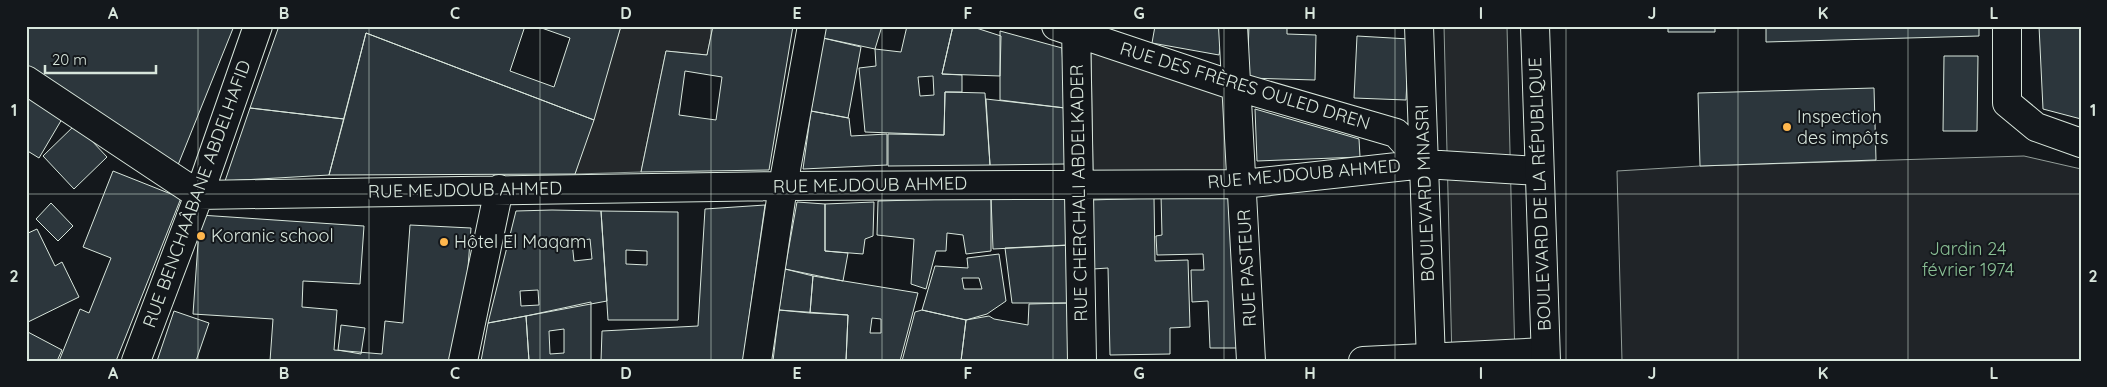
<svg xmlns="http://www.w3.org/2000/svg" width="2107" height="387" font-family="Quicksand,sans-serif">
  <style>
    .green { fill: #202428; stroke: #939e99 }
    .parking { fill: #24282b; stroke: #939e99 }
    .building { fill: #2c363c; stroke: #d8e6dc; fill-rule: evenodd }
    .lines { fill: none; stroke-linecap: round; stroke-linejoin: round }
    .minor-casing { stroke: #d8e6dc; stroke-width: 30 }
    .secondary-casing { stroke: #d8e6dc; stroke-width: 30 }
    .minor { stroke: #14181c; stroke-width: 28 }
    .secondary { stroke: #14181c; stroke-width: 28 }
    .grid { fill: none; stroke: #d8e6dc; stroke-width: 1; stroke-opacity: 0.55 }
    .poi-dot { fill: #ffb74d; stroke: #14181c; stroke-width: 2 }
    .labels { text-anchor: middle; stroke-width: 4; stroke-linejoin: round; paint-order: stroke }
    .street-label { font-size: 18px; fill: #d8e6dc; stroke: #14181c }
    .poi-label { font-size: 18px; fill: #d8e6dc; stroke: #14181c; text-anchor: start }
    .park-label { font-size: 18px; fill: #8ac095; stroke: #14181c }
    .neatline { fill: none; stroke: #d8e6dc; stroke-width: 2 }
    .grid-label { font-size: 16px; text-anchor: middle; font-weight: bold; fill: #d8e6dc }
  </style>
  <rect width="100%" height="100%" fill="#14181c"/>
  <path class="green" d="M2024,156L2081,169V361H1622L1617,171L1700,166Z"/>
  <path class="parking" d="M621,26H713L707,55L666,51L641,172L575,174Z
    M1444,26H1507L1515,361H1452Z
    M1091,49L1224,91L1228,175L1093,174Z"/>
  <path class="building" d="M26,26H234L178,165L26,65Z
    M279,26H525L510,71L554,87L570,38L536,26H621L594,120L366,33L344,119L250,108Z
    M713,26H793L769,170L641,172L666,51L707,55ZM685,71L722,77L716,120L679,115Z
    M825,26H882L875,49L823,38Z
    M907,26H953L942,74L962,75V92H945L944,135L865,132L859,68L876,66L875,49L901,52ZM933,76L934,95L920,96L918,77Z
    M953,26H970L1001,36L1000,76L942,74Z
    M1155,26H1224L1219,55L1152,43Z
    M1249,26H1287V34L1316,35L1315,80L1247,78Z
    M1668,26H1715V32H1668Z
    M1766,26H1979V36L1766,42Z
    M2039,26H2081V119L2043,109Z
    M1000,31L1062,48L1065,108L1000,100Z
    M366,33L594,120L575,174L329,175Z
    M1357,36L1409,39L1406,100L1354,98Z
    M823,38L861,47L848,118L811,111Z
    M1944,56H1978L1977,131H1943Z
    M1874,88L1876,160L1700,166L1698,93Z
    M945,92L985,93L990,165L888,166V134L944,135Z
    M26,97L62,119L39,158L26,150Z
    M986,99L1065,108V164L990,165Z
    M250,108L344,119L329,175L225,181Z
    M1255,109L1359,139L1360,157L1257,161Z
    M811,111L849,118L851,136L887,134V165L803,169Z
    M76,124L107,157L74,189L43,156Z
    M113,171L181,198L116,361H59L80,309L89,313L111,258L83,247Z
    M1234,193L1238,348H1210L1208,301L1192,302L1191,270H1204L1203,254L1157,255L1156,236L1162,235L1161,195Z
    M1069,194L1072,245L993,249L991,198Z
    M991,198V251L966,254L963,235L947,233L946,251H936L926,289L911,284L914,239L877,235L878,201Z
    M1154,198L1155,261L1188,260L1190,327L1170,328V354L1110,355L1108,268L1093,269L1091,200Z
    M797,202L825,204V251L848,253L843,281L785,269Z
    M874,202L873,236L865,239L863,254L825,251V204Z
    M51,203L73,226L58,241L36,219Z
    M765,205L743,361H601L602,331L698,326L705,209Z
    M552,210L601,211L607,301L488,323L516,211ZM590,239L592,259L574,261L572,242ZM538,290L539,305L521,306L520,291Z
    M601,211L678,212V320H608ZM626,250L647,251V265L626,264Z
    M200,215L364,226L360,284L303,281L302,307L337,310L334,350L382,354L385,321L403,323L410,225L471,228L461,361H270L273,319L193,314Z
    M37,229L55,266L62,262L79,297L26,323V234Z
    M1067,245L1068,303H1012L1005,248Z
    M999,254L1006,301L987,314L966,320L922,310L935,266L968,268L967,258ZM962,278H979L982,289H964Z
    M785,269L813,276L810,313L779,310Z
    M813,276L918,293L900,361H846L848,315L810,313ZM872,318L881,319V333H870Z
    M591,302V361H529L526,316ZM564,329V353L550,354L549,331Z
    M1068,303L1069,360L961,361L966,320L989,316L994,319L1028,325L1029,304Z
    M779,310L848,315L846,361H773Z
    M922,310L966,320L961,361H902L915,312Z
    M174,311L209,323L196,361H157Z
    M526,316L529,361H481L488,323Z
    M341,325L365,328L361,354L338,350Z
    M26,331L62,350L57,361H26Z"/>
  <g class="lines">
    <defs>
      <path id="minor" d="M1056,26L1235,86L1396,133L1424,164
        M1076,26L1082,361
        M1233,26L1251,361
        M1419,26L1431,361
        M2007,26V103L2036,127L2081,143
        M26,80L199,195L783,186L1243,184L1424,164L1539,171
        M136,361L199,195L258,26
        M463,361L499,189
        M757,361L783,186L812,26
        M1363,361L1545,352"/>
      <path id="secondary" d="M1535,26L1546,361"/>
    </defs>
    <use href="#minor" class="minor-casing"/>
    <use href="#secondary" class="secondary-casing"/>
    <use href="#minor" class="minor"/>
    <use href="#secondary" class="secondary"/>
  </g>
  <path class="grid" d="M198,26V361M369,26V361M540,26V361M711,26V361M882,26V361M1053,26V361M1224,26V361M1395,26V361M1566,26V361M1738,26V361M1908,26V361M26,194H2081"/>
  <g class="poi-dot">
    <circle cx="1787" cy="127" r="5"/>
    <circle cx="201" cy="236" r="5"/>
    <circle cx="444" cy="242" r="5"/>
  </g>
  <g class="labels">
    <g class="street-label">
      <text transform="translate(1245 86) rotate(17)" y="6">RUE DES FRÈRES OULED DREN</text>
      <text transform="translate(1304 174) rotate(-5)" y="6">RUE MEJDOUB AHMED</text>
      <text transform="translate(870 185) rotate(-1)" y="6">RUE MEJDOUB AHMED</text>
      <text transform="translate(465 190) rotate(-1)" y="6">RUE MEJDOUB AHMED</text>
      <text transform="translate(1079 193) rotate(-91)" y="6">RUE CHERCHALI ABDELKADER</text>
      <text transform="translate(1425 193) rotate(-92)" y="6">BOULEVARD MNASRI</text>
      <text transform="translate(197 194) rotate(-70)" y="6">RUE BENCHAÂBANE ABDELHAFID</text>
      <text transform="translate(1540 194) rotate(-92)" y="6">BOULEVARD DE LA RÉPUBLIQUE</text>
      <text transform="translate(1247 268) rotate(-93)" y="6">RUE PASTEUR</text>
    </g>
    <g class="poi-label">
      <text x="1797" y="123">Inspection<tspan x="1797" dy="21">des impôts</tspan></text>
      <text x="211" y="242">Koranic school</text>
      <text x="454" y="248">Hôtel El Maqam</text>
    </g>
    <g class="park-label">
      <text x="1968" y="255">Jardin 24<tspan x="1968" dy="21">février 1974</tspan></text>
    </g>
  </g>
  <rect width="2107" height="387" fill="none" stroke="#14181c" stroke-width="55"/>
  <path d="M45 65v8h111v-8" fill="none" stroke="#d8e6dc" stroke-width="2.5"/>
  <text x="52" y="65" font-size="15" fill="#d8e6dc" stroke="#14181c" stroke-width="4" paint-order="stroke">20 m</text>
  <rect x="28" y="28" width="2052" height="332" class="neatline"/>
  <g class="grid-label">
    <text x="113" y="19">A</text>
    <text x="284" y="19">B</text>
    <text x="455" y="19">C</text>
    <text x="626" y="19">D</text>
    <text x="797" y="19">E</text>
    <text x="968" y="19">F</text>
    <text x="1139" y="19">G</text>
    <text x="1310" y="19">H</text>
    <text x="1481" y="19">I</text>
    <text x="1652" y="19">J</text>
    <text x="1823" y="19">K</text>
    <text x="1994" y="19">L</text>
    <text x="14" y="116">1</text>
    <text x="2093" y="116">1</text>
    <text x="14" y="282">2</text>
    <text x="2093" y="282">2</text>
    <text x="113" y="379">A</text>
    <text x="284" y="379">B</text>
    <text x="455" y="379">C</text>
    <text x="626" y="379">D</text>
    <text x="797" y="379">E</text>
    <text x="968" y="379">F</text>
    <text x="1139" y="379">G</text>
    <text x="1310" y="379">H</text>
    <text x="1481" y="379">I</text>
    <text x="1652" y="379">J</text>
    <text x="1823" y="379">K</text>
    <text x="1994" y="379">L</text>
  </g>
</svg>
